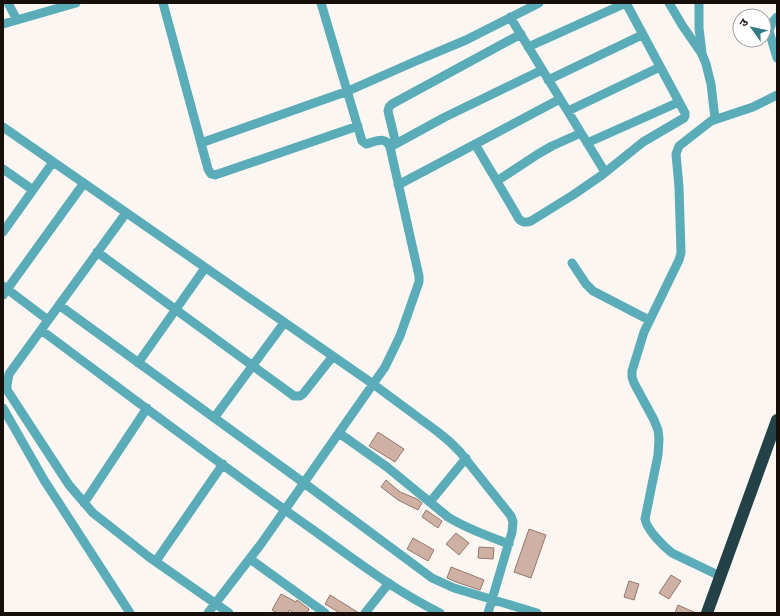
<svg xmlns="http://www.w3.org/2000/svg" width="780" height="616" font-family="Helvetica,'Noto Sans Devanagari',sans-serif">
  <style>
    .building { fill: #cfb1a4; stroke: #94786c }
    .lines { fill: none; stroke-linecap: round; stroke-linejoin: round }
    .minor { stroke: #5aacb9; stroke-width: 9 }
    .highway { stroke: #234146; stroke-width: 12 }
  </style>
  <rect width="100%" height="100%" fill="#fcf6f3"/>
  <path class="building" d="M378,432L404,449L395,462L369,446Z
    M386,480L400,492L417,499L422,503L418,510L398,500L381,487Z
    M426,510L442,521L438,528L422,517Z
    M529,529L546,535L531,578L514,572Z
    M456,533L469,543L459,555L446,544Z
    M413,538L434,550L428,561L407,549Z
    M479,547L494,548L493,559L478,558Z
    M451,567L484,580L480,590L456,582L447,578Z
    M671,575L681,581L669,599L659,593Z
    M629,581L639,584L634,600L624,597Z
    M281,594L296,602L297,600L309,609L307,613H294L289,610L288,613H277L272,610Z
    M330,595L359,613H340L325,604Z
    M678,605L696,613H675Z"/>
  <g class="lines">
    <path class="minor" d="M8,3L17,20
      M163,3L208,169L211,174L215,175L358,126
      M669,3L682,25L702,54L706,64L711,84L715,119
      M699,3V28L702,53
      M510,17L605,172
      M777,17L772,23L769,31L777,58
      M3,24L76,3
      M528,47L626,3
      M548,80L642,35
      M568,111L660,67
      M3,127L373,384L438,432L450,442L460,452L511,516L513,522L512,532L488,613
      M201,143L348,91L416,61L466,40L539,3
      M587,143L679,102
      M396,144L388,111L389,107L392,104L521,34
      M475,144L519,219C523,223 526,223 531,221L573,195L602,175L643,142L684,118L685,116V113L626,3
      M392,146L445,117L542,70
      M3,169L33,190
      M497,181L538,154L552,146L581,133
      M398,185L560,99
      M126,213L9,374L7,385V390L69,485L93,513L149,557L229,613
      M3,232L53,162
      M97,252L294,396H300L303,394L333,356
      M572,263L586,284L593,291L649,320
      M3,286L48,320
      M3,295L84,183
      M59,305L304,483L432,578L454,588L537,613
      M41,330C130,396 218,463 309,527C351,557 393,590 440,613
      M138,363L205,268
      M3,408L44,480L130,613
      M214,418L284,323
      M339,433L387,467L448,517C467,529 488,536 509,544
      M430,502L466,458
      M84,503L147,408
      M250,559L325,613
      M156,561L223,464
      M720,576L672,553C663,546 647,530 645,519L658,455L659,439L658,430L654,420L634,383L632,377V371L644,332L679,260L681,253L679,187L676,154L679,146L711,121L753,107L777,95
      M208,613L261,544L385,367L400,336L419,282V276L390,147C385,135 375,142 366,144L362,141L321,3
      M365,613L389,583"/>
    <path class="highway" d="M707,613L777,420"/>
  </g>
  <rect width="780" height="616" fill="none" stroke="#190f0a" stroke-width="8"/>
  <g transform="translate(752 28) rotate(303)"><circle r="19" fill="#ffffff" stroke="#a39f9d"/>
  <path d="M0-3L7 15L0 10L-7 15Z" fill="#347a85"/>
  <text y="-6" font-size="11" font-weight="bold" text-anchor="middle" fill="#190f0a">उ</text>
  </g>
</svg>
